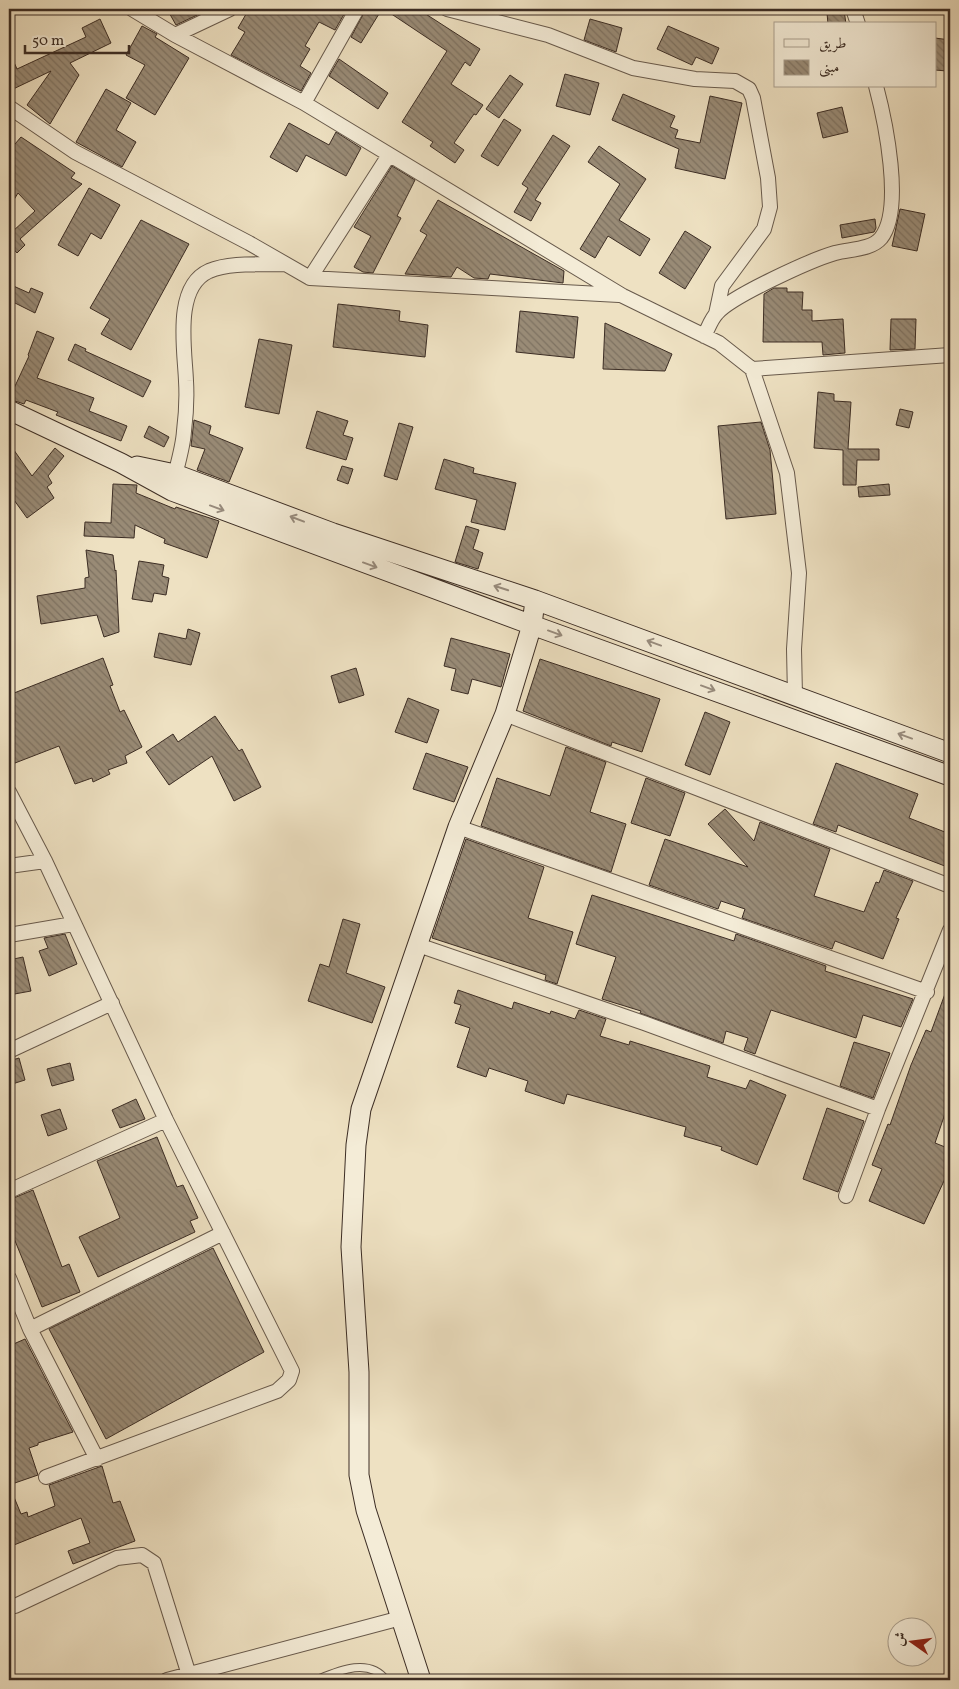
<svg xmlns="http://www.w3.org/2000/svg" width="959" height="1689" font-family="Vollkorn,Amiri,serif">
  <style>
    .building { fill: url(#building-back-hatch); stroke: #3c2d24 }
    .lines { fill: none; stroke-linecap: round; stroke-linejoin: round }
    .lane-casing { stroke: #685a4c; stroke-width: 9 }
    .street-casing { stroke: #685a4c; stroke-width: 16 }
    .secondary-casing { stroke: #3c2d24; stroke-width: 21 }
    .lane { stroke: #f4ecd7; stroke-width: 7 }
    .street { stroke: #f4ecd7; stroke-width: 14 }
    .secondary { stroke: #f4ecd7; stroke-width: 19 }
    .oneway { stroke: #988c7e }
  </style>
  <defs>
    <pattern id="building-back-hatch" width="6" height="6" patternUnits="userSpaceOnUse" patternTransform="scale(1.25)"><rect width="6" height="6" fill="#998b76"/><path d="M-1 5l2 2M0 0l6 6M5-1l2 2" fill="none" stroke="#7e7261"/></pattern>
  </defs>
  <rect width="100%" height="100%" fill="#eee1c2"/>
  <filter id="stains"><feTurbulence type="fractalNoise" baseFrequency=".004" numOctaves="4"/><feColorMatrix values="0 0 0 0 .2 0 0 0 0 .09 0 0 0 0 .02 0 0 0 .5 -.17"/></filter>
  <radialGradient id="worn" r=".72"><stop offset=".6" stop-color="#630" stop-opacity="0"/><stop offset="1" stop-color="#630" stop-opacity=".3"/></radialGradient>
  <path class="building" d="M167,9H210L176,25Z
    M249,9H347L335,30L319,22L305,46L310,49L300,66L311,73L301,91L231,55L245,32L238,28Z
    M366,9H382L361,43L351,37Z
    M384,9H418L480,49L470,66L465,62L451,84L483,105L476,115L474,114L454,143L464,150L455,163L430,146L433,142L402,122L447,51Z
    M844,10L846,24H828L827,13Z
    M100,19L111,43L70,63L79,75L50,124L27,105L51,71L9,91V51L17,69L86,37L82,28Z
    M590,19L622,28L616,52L584,40Z
    M142,26L157,34L155,37L189,58L155,115L126,98L145,65L126,55Z
    M668,26L719,48L712,64L696,57L692,65L657,49Z
    M935,38L950,40L947,71L935,70Z
    M339,59L388,93L378,109L329,76Z
    M565,74L599,83L590,115L556,106Z
    M510,75L523,84L499,118L486,109Z
    M106,89L131,103L116,130L136,142L122,167L76,142Z
    M623,94L675,116L670,127L678,130L675,138L700,143L710,96L742,103L725,179L675,168L679,149L612,120Z
    M842,107L848,132L823,138L817,113Z
    M504,119L521,130L498,166L481,156Z
    M289,123L329,145L336,132L361,148L346,176L306,155L297,172L270,157Z
    M553,135L570,146L535,200L541,203L531,221L514,212L528,188L522,184Z
    M21,137L75,173L71,178L82,184L20,239L25,245L17,253L11,246L9,248V226L13,231L35,211L18,193L9,208V151Z
    M599,146L646,179L619,220L650,239L640,256L608,236L595,258L580,249L620,184L588,162Z
    M392,166L415,180L397,216L401,218L373,273L363,272L354,267L371,236L354,227Z
    M89,188L120,205L101,239L91,233L78,256L58,245Z
    M438,200L564,271L563,283L490,274L488,279L474,278L457,267L451,277L405,274L427,235L420,231Z
    M900,209L925,214L917,251L892,246Z
    M875,219L876,228L874,232L842,238L840,225Z
    M141,220L189,244L131,350L101,334L110,319L90,308Z
    M685,231L711,247L685,289L659,273Z
    M9,284L29,293L31,288L43,293L35,313L9,300Z
    M774,288H787V292H803L802,310H812V321L843,319L845,353L823,355L822,342H763L764,294Z
    M338,304L400,311L399,321L428,325L425,357L333,347Z
    M520,311L578,317L574,358L516,352Z
    M891,319H916L915,349L890,350Z
    M605,323L672,354L665,371L603,369Z
    M37,331L54,338L37,378L94,398L89,411L127,426L121,441L56,415L58,412L26,400L24,404L9,399L29,356L28,355Z
    M259,339L292,345L279,414L245,407Z
    M75,344L86,349L85,351L151,381L143,397L68,360Z
    M818,392L834,394V401L851,402L848,449H879V460H857L856,485H843V450L814,448Z
    M900,409L913,412L909,428L896,425Z
    M317,411L348,421L343,435L353,438L346,460L306,448Z
    M194,420L211,426L209,434L243,448L229,482L197,470L205,449L191,446Z
    M761,422L770,450L776,514L726,519L718,426Z
    M399,423L413,427L397,480L384,476Z
    M149,426L169,437L164,447L144,437Z
    M9,443L32,476L55,448L64,456L48,476L52,483L47,487L54,498L27,518L9,493Z
    M444,459L474,468L473,473L516,483L505,530L471,522L477,500L435,489Z
    M342,466L353,469L348,484L337,480Z
    M113,484L137,485L136,493L175,509L176,507L219,521L207,558L164,543L165,539L135,525L134,538L84,536L85,522L111,523Z
    M889,484L890,495L859,497L858,487Z
    M466,526L479,530L473,549L483,553L478,569L455,562Z
    M86,550L113,555L115,571L116,570L119,632L104,637L97,615L41,624L37,596L85,588V578L89,577Z
    M139,561L164,565L162,576L169,578L166,595L154,593L152,602L132,599Z
    M188,629L200,633L191,665L154,657L159,633L186,639Z
    M451,638L510,654L501,687L472,679L468,694L451,690L456,669L444,666Z
    M103,658L113,685L110,686L120,712L124,710L142,747L125,756L127,763L108,770L110,774L93,782L92,778L75,784L59,746L15,763L9,746V695Z
    M540,659L660,699L642,752L612,742L611,746L523,711Z
    M356,668L364,695L339,703L331,676Z
    M408,698L439,710L427,743L395,732Z
    M705,712L730,722L710,775L685,765Z
    M215,716L239,751L242,749L261,787L234,801L212,756L169,785L146,752L173,734L178,742Z
    M566,747L606,762L590,812L626,824L611,872L481,826L497,778L550,796Z
    M426,753L468,767L454,802L413,789Z
    M836,763L918,794L909,818L950,834V868L838,825L836,832L813,824Z
    M646,778L685,793L670,836L631,823Z
    M725,809L754,841L760,822L830,849L814,896L864,912L876,882L879,883L884,870L913,881L896,918L899,919L883,959L835,941L832,949L742,918L745,909L721,901L718,909L649,885L665,839L748,867L708,824Z
    M466,839L544,867L528,918L573,932L557,984L545,980L546,975L432,938Z
    M592,895L734,941L736,934L826,966L825,971L913,999L901,1027L863,1015L856,1038L771,1010L755,1054L744,1050L748,1038L726,1031L723,1043L640,1013L641,1011L602,999L616,957L576,944Z
    M343,919L360,924L346,973L385,987L372,1023L308,1001L320,964L329,967Z
    M65,934L77,964L49,976L39,951L48,948L44,938Z
    M23,957L31,991L9,995V960Z
    M949,983L950,1099L935,1143L950,1149V1168L924,1224L869,1201L882,1169L872,1165L888,1124L890,1125L911,1065L926,1030L931,1032Z
    M458,990L512,1009L514,1002L550,1014L551,1011L575,1019L579,1010L606,1019L600,1036L629,1045L630,1041L710,1066L707,1077L746,1089L750,1080L786,1095L757,1165L721,1150L722,1147L684,1136L686,1127L567,1094L564,1104L525,1091L528,1081L489,1068L486,1077L457,1067L470,1028L455,1023L461,1005L454,1003Z
    M854,1042L890,1053L873,1098L840,1086Z
    M19,1058L25,1080L9,1085V1061Z
    M70,1063L74,1080L52,1086L47,1069Z
    M136,1099L145,1119L120,1128L112,1110Z
    M827,1108L864,1121L838,1192L803,1179Z
    M60,1109L67,1129L48,1136L41,1115Z
    M157,1137L177,1187L183,1185L198,1218L190,1221L195,1232L98,1277L79,1237L120,1218L97,1161Z
    M33,1190L62,1267L69,1264L80,1292L42,1307L9,1226V1200Z
    M213,1248L264,1352L106,1439L49,1329Z
    M25,1339L73,1432L38,1443V1445L29,1448L38,1475L9,1485V1346Z
    M102,1466L113,1503L120,1501L135,1541L73,1564L68,1551L90,1543L81,1518L9,1547V1485L21,1514L27,1512L28,1517L55,1506L49,1485Z"/>
  <g class="lines">
    <defs>
      <path id="lane" d="M316,1680C338,1671 369,1657 386,1680"/>
      <path id="street" d="M132,9L175,35L304,103L623,296L719,343L752,369L950,355
        M447,9L548,35L633,68L695,79L735,81L749,89L753,98L768,178L770,207L764,229L722,286L716,314
        M853,9L858,24
        M175,35L230,9
        M304,103L357,9
        M9,107L75,152L249,243L310,278L619,295
        M310,278L389,155
        M704,336C708,329 711,319 717,313C732,296 811,260 835,253C849,249 871,250 881,238C904,209 885,120 876,86
        M752,369L787,473L799,573L794,649L795,696
        M173,483C177,466 183,448 184,431C186,415 187,397 186,381C185,351 173,287 209,271C231,262 262,265 285,264
        M505,714L950,886
        M9,792L45,861L166,1120L292,1371L289,1380L277,1391L46,1477
        M458,827L927,992
        M9,866L45,861
        M9,935L73,924
        M418,945L644,1023L878,1109
        M9,1051L112,1003
        M9,1191L166,1120
        M846,1196L878,1109L950,930
        M9,1278L30,1329L97,1459
        M30,1329L223,1233
        M15,1606L117,1558L142,1555L154,1563L189,1675
        M167,1680L401,1618"/>
      <path id="secondary" d="M9,410L121,463L172,491L532,625L950,776
        M137,466L175,474L333,533L535,600L950,753
        M421,1680L366,1510L359,1475V1372L351,1247L356,1145L361,1109L458,827L505,714L532,625L535,600"/>
    </defs>
    <use href="#lane" class="lane-casing"/>
    <use href="#street" class="street-casing"/>
    <use href="#secondary" class="secondary-casing"/>
    <use href="#lane" class="lane"/>
    <use href="#street" class="street"/>
    <use href="#secondary" class="secondary"/>
  </g>
  <defs><path id="oneway-shaft" d="M-6 0H5M1.5-3L5.5 0L1.5 3" fill="none" stroke-width="1.6" stroke-linecap="round" stroke-linejoin="round" transform="scale(1.25)"/></defs>
  <g class="oneway">
    <use href="#oneway-shaft" transform="translate(217 508) rotate(20)"/>
    <use href="#oneway-shaft" transform="translate(297 519) rotate(-159)"/>
    <use href="#oneway-shaft" transform="translate(370 565) rotate(20)"/>
    <use href="#oneway-shaft" transform="translate(501 588) rotate(-162)"/>
    <use href="#oneway-shaft" transform="translate(555 633) rotate(20)"/>
    <use href="#oneway-shaft" transform="translate(654 643) rotate(-160)"/>
    <use href="#oneway-shaft" transform="translate(708 688) rotate(20)"/>
    <use href="#oneway-shaft" transform="translate(905 736) rotate(-160)"/>
  </g>
  <rect width="959" height="1689" fill="none" stroke="#eee1c2" stroke-width="30"/>
  <rect x="10" y="10" width="939" height="1669" fill="none" stroke="#3c2d24" stroke-width="2.5"/>
  <rect x="15" y="15" width="929" height="1659" fill="none" stroke="#3c2d24"/>
  <rect x="774" y="22" width="162" height="65" fill="#f4ecd7" stroke="#aaa08f"/>
  <rect x="784" y="39" width="25" height="8" fill="#f4ecd7" stroke="#aaa08f"/>
  <text x="819" y="48" font-size="15" fill="#3c2d24">طريق</text>
  <rect x="784" y="60" width="25" height="15" fill="url(#building-back-hatch)" stroke="#aaa08f"/>
  <text x="819" y="72" font-size="15" fill="#3c2d24">مبنى</text>
  <g transform="translate(912 1642) rotate(284)"><circle r="24" fill="#f4ecd7" stroke="#aaa08f"/>
  <path d="M0-4L9 19L0 12L-9 19Z" fill="#8f2418"/>
  <text y="-8" font-size="14" font-weight="bold" text-anchor="middle" fill="#3c2d24">ش</text>
  </g>
  <path d="M25 45v8h104v-8" fill="none" stroke="#3c2d24" stroke-width="2.5"/>
  <text x="32" y="45" font-size="15" fill="#3c2d24" stroke="#f4ecd7" stroke-width="4" paint-order="stroke">50 m</text>
  <rect width="100%" height="100%" filter="url(#stains)"/>
  <rect width="100%" height="100%" fill="url(#worn)"/>
</svg>
